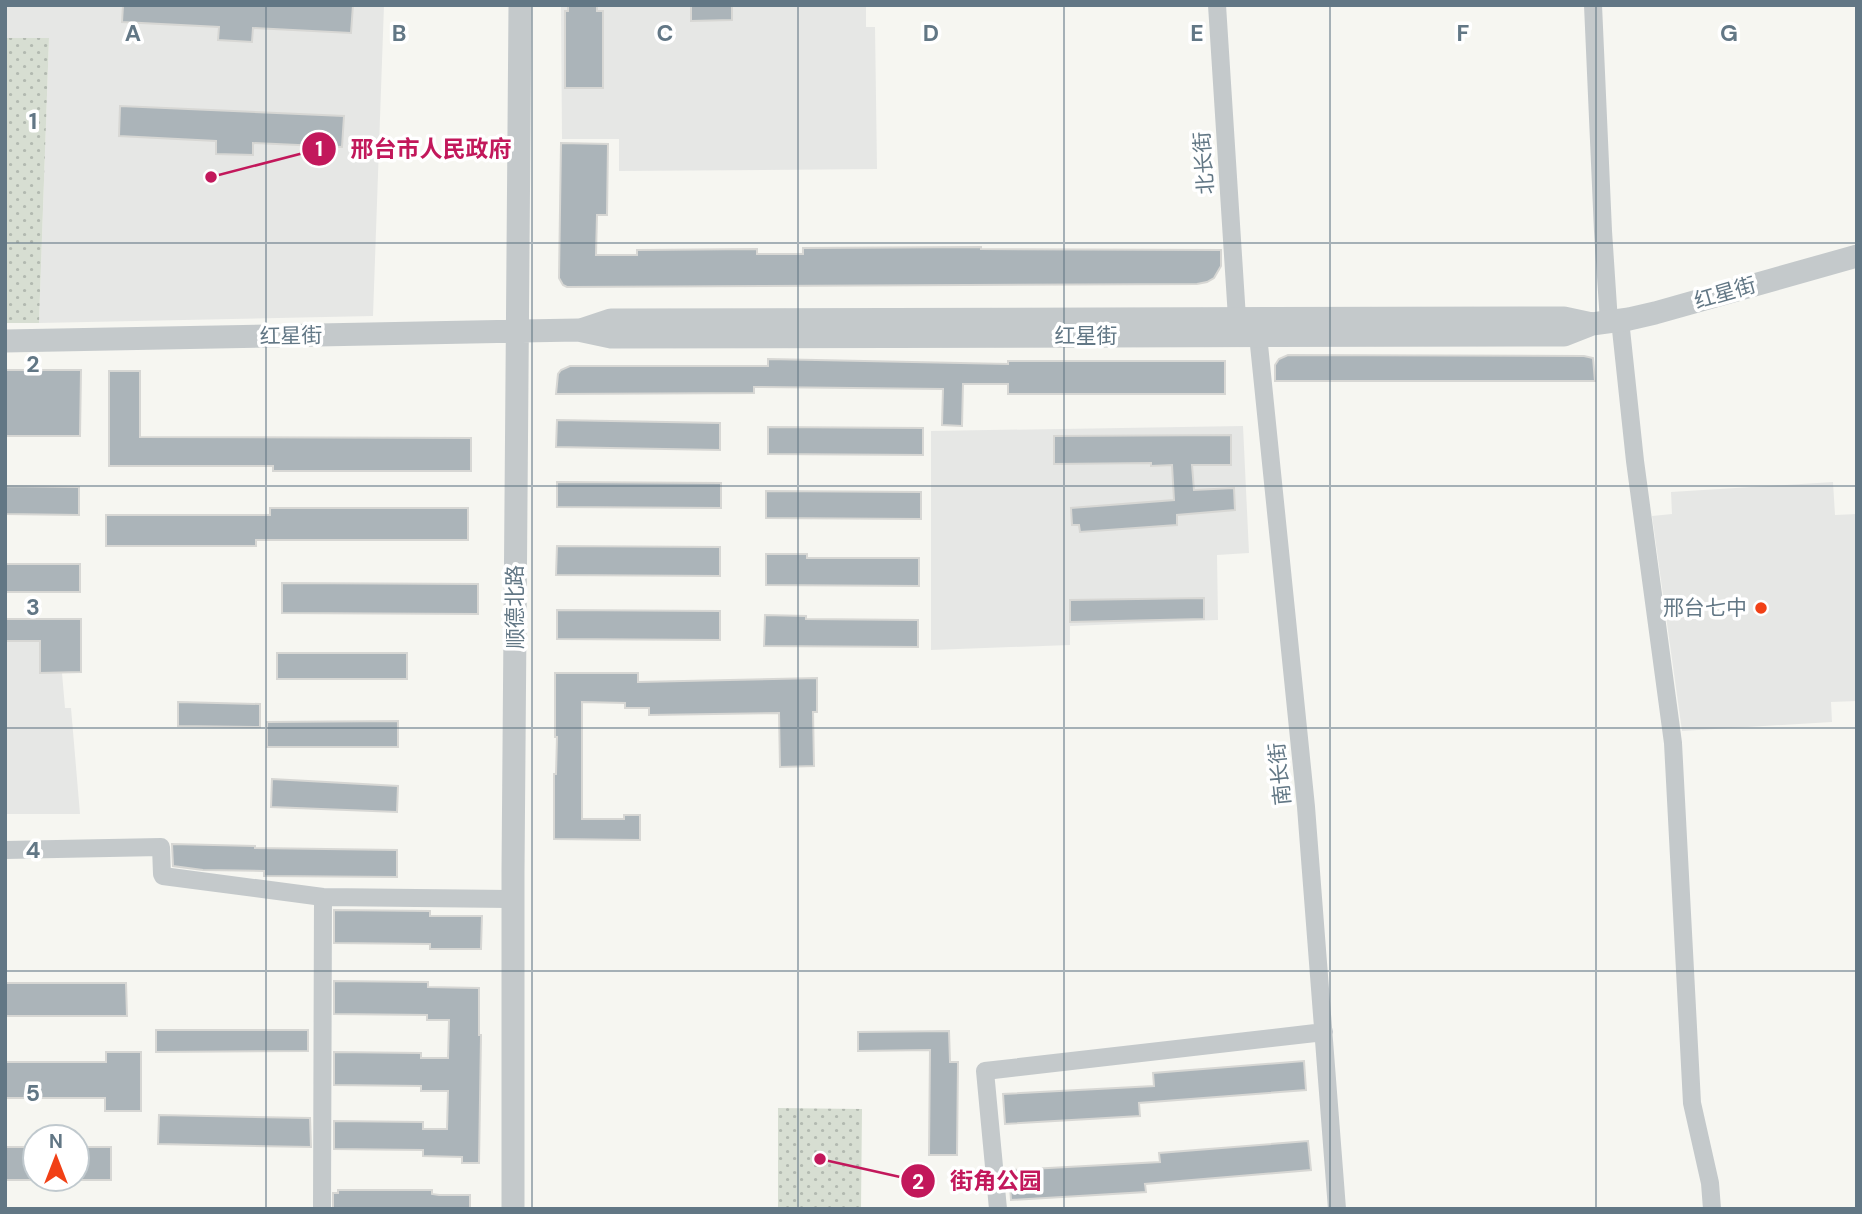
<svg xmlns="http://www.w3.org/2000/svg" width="1862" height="1214" font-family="'DM Sans','Noto Sans SC',sans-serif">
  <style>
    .built { fill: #e6e7e5 }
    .park { fill: url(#park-dots) }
    .building { fill: #abb4b9; stroke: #d7d7d4; stroke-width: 2 }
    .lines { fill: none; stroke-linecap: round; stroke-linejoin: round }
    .minor { stroke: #c4c9cb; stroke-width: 18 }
    .tertiary { stroke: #c4c9cb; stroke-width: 23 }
    .grid { fill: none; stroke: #627785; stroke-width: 2; stroke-opacity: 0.55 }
    .poi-dot { fill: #f14016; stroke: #fff; stroke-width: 2.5 }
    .labels { text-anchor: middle; stroke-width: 7; stroke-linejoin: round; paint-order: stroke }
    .street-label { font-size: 21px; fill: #627785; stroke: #fff }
    .poi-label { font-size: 21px; fill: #627785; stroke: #fff; text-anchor: end }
    .grid-label { font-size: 23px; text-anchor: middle; font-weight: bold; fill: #627785; stroke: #fff; stroke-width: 7; stroke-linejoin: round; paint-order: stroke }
    .leader { fill: none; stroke: #c2185b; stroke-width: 2.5 }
    .callout-dot { fill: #c2185b; stroke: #fff; stroke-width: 2.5 }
    .mark-label { font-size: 21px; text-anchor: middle; font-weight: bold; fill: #fff }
    .callout-label { font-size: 23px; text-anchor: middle; font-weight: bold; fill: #c2185b; stroke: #fff; stroke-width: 7; stroke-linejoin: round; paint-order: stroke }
  </style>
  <defs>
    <pattern id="park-dots" width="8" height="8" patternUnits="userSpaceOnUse" patternTransform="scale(1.75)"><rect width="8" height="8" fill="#d7ded2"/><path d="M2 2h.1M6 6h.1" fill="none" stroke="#b2b9b0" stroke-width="1.8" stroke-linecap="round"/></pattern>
  </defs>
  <rect width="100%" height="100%" fill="#f6f6f1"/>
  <path class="built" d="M5,5H384L373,316L39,323L49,38L5,83Z
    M561,5H866V27H875L877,169L619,171V139H562Z
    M1243,426L1249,553L1217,555L1218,620L1070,626V645L931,650V431Z
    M1833,482L1835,515L1857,514V701L1831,702L1832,722L1682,731L1652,516L1672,514L1671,492Z
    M5,619H81V672L62,673L65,708H71L80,814H5Z"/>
  <path class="park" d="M6,38H49L39,323H5Z
    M778,1108L862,1109L861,1209H778Z"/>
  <path class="building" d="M123,5H353L351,33L253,28L252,42L218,40L219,27L122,22Z
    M568,5H597V11H603V88H565V11H568Z
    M691,5H732V20L691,21Z
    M120,106L344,116L342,147L253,143V155L216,154V141L119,136Z
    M561,143L608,144L607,215H597L596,255H637V250L757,249V254H803V248L981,247V249L1221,250V266L1214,278L1207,282L1197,284L567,287L563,285L559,278Z
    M1288,355L1584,356L1593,358L1595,381H1275V365L1279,359Z
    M768,359L1008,364V361H1225V394H1008V384H963L962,426L942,425L943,389L754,387V393L556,394L558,374L561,370L570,366H768Z
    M5,370H81L80,436H5Z
    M109,371H140V437L471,438V471H273V466H109Z
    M557,420L720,423V450L556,447Z
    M768,427L923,428V455L768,454Z
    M1231,435V465H1192L1194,490L1234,488L1235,510L1177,515V525L1080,532L1079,525H1072L1071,508L1174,500L1172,465L1151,466V463L1054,464V436Z
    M557,482L721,483V508L557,507Z
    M5,486L79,487V515L5,514Z
    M766,491L921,492V519L766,518Z
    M270,508H468V540H256V546H106V515H270Z
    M557,546L720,547V576L556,575Z
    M766,554H807V558H919V586L766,585Z
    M5,564H80V592H5Z
    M282,583L478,584V614L282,613Z
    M1204,598V619L1070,622V600Z
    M557,610L720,611V640L557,639Z
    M765,615L806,616V619L918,620V647L764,646Z
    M5,619H81V672L40,673V641H5Z
    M277,653H407V679H277Z
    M555,673H638V682L817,678V712H813L814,766L780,767L779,713L649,715V708H625V703L582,702V819H624V815H640V840L554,839V774H556L557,737H555Z
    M178,702L260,704V727L178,726Z
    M398,721V747H267V722Z
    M272,779L398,786L397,812L271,807Z
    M172,844L255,846V848L397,850V877L264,876V871L203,870L173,866Z
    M334,910L430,911V916H482L481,949H430V944L334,943Z
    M334,981L428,982V987L479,988V1035H481L479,1163H462V1157L423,1156V1150L334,1149V1121L423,1122V1129H447L448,1091H421V1086L334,1085V1052L421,1053V1058H448L449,1020H427V1015L334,1014Z
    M5,983H126L127,1016H5Z
    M156,1030H308V1051L156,1052Z
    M949,1031L950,1062H958L957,1155H929L930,1050L858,1051V1032Z
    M106,1052H141V1111H105V1098H5V1062H106Z
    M1304,1061L1306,1090L1139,1103L1140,1116L1005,1124L1003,1094L1154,1086L1153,1073Z
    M159,1115L310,1118L311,1147L158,1144Z
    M1308,1141L1311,1170L1145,1184L1146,1192L1011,1200L1009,1170L1160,1162L1159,1153Z
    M5,1147H35V1180H5Z
    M77,1147H111V1180H77Z
    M338,1190H432V1194L439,1195H470V1209H333V1193H338Z"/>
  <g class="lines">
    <path class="minor" d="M1217,5L1237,318
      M1593,5L1603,231L1609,322
      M1620,320L1635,461L1673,743L1692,1103L1710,1183L1712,1209
      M1258,335L1306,807L1337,1209
      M5,850L161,847L162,874L163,876L323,897L513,899
      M322,1209L323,897
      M998,1209L985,1071L1324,1032"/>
    <path class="tertiary" d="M581,330L611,320L1564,318L1592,324
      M5,341L578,330L611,337L1564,335L1592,324L1629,319L1655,313L1857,256
      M513,1209V873L520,5"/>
  </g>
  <path class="grid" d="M266,5V1209M532,5V1209M798,5V1209M1064,5V1209M1330,5V1209M1596,5V1209M5,243H1857M5,486H1857M5,728H1857M5,971H1857"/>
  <circle class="poi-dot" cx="1761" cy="608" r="7"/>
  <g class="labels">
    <g class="street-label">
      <text transform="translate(1204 163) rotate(-94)" y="7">北长街</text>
      <text transform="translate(1725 293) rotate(-16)" y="7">红星街</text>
      <text transform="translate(291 336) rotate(-1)" y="7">红星街</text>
      <text x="1086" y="343">红星街</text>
      <text transform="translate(515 607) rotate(-90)" y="7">顺德北路</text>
      <text transform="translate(1280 774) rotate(-96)" y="7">南长街</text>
    </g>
    <g class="poi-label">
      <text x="1747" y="615">邢台七中</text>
    </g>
  </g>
  <g class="grid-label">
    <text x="133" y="41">A</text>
    <text x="399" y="41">B</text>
    <text x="665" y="41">C</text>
    <text x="931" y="41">D</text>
    <text x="1197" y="41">E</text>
    <text x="1463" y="41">F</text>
    <text x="1729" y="41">G</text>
    <text x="33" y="129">1</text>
    <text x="33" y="372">2</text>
    <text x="33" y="615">3</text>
    <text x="33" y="858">4</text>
    <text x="33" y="1101">5</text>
  </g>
  <path class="leader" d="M211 177L319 149M820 1159L918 1181"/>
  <g class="callout-dot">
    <circle cx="211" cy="177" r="7"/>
    <circle cx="820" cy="1159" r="7"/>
    <circle cx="319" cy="149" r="18"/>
    <circle cx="918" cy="1181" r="18"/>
  </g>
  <g class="mark-label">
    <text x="319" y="156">1</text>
    <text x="918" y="1189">2</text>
  </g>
  <g class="callout-label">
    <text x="431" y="157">邢台市人民政府</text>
    <text x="996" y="1189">街角公园</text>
  </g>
  <rect width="1862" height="1214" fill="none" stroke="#627785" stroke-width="14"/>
  <g transform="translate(56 1158)"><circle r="33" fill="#ffffff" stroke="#c0c9ce" stroke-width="2"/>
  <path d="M0-5L12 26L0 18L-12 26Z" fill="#f14016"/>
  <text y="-10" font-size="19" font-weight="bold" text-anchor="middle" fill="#627785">N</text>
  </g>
</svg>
